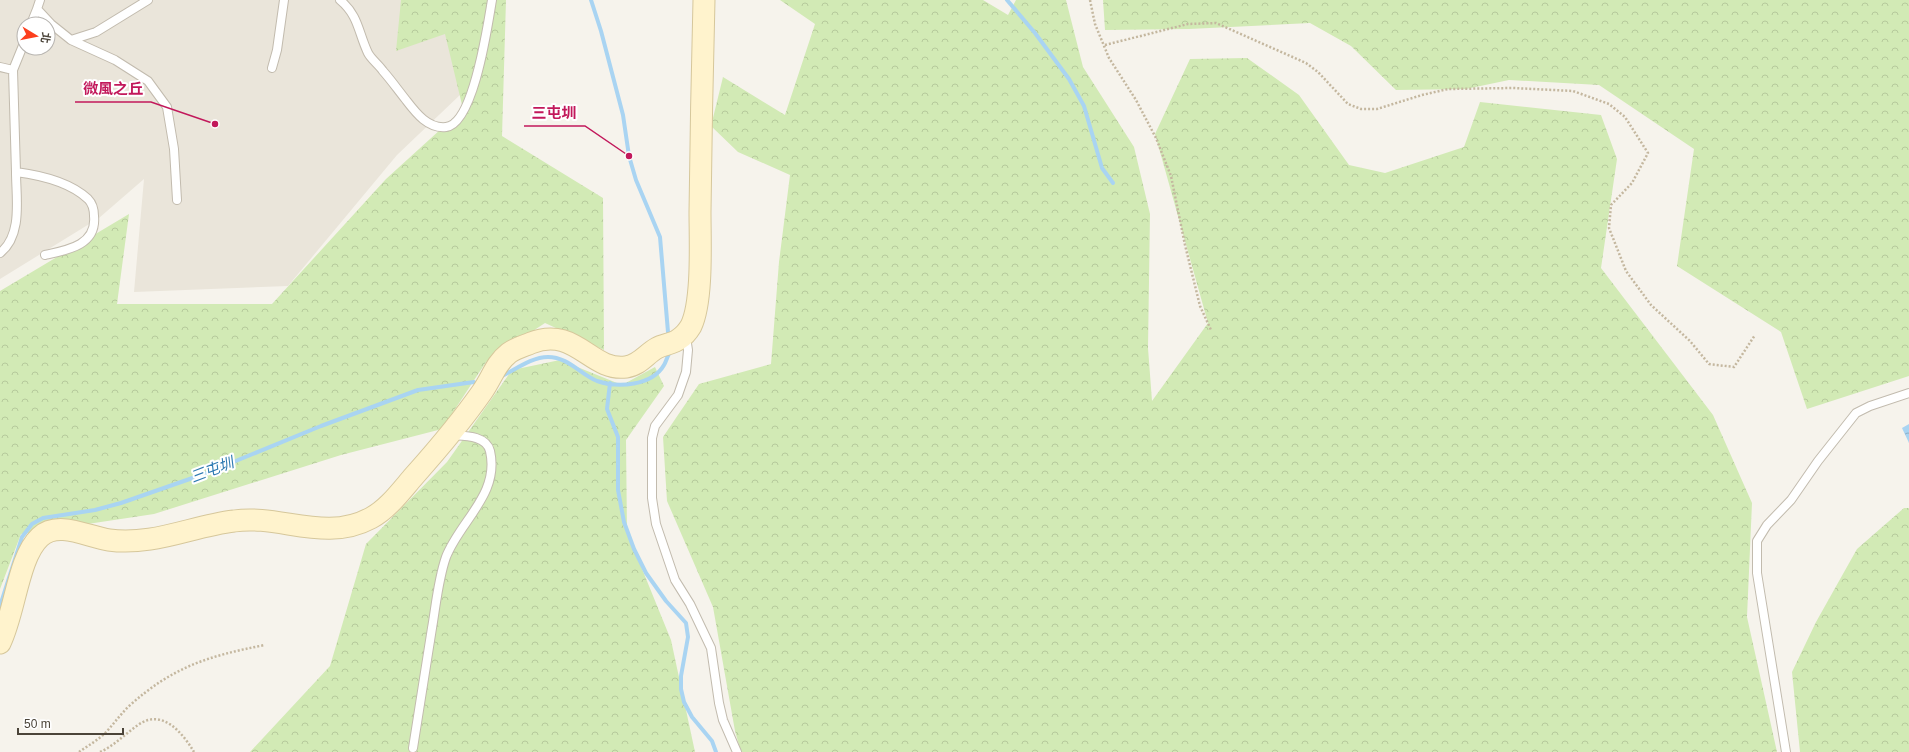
<svg xmlns="http://www.w3.org/2000/svg" width="1909" height="752" font-family="Arial,'Noto Sans TC',sans-serif">
  <style>
    .residential { fill: #eae5da; fill-rule: evenodd }
    .forest { fill: url(#forest-crowns) }
    .water { fill: url(#water-waves) }
    .lines { fill: none; stroke-linecap: round; stroke-linejoin: round }
    .stream { stroke: #a9d4f2; stroke-width: 4 }
    .lane-casing { stroke: #c2bbae; stroke-width: 10 }
    .secondary-casing { stroke: #d6c79b; stroke-width: 23 }
    .path { stroke: #c4b79f; stroke-width: 2.5; stroke-dasharray: 2 2; stroke-linecap: butt }
    .lane { stroke: #fff; stroke-width: 8 }
    .secondary { stroke: #fff3cd; stroke-width: 21 }
    .labels { text-anchor: middle; stroke-width: 4; stroke-linejoin: round; paint-order: stroke }
    .water-label { font-size: 15px; font-style: italic; fill: #2e7ab2; stroke: #fff }
    .leader { fill: none; stroke: #c2185b; stroke-width: 1.5 }
    .callout-dot { fill: #c2185b; stroke: #fff; stroke-width: 1.5 }
    .callout-label { font-size: 15px; text-anchor: middle; font-weight: bold; fill: #c2185b; stroke: #fff; stroke-width: 4; stroke-linejoin: round; paint-order: stroke }
  </style>
  <defs>
    <pattern id="forest-crowns" width="20" height="18" patternUnits="userSpaceOnUse"><rect width="20" height="18" fill="#d2eab5"/><path d="M2 6a3 3 0 1 1 6 0M12 15a3 3 0 1 1 6 0" fill="none" stroke="#b6ca9c"/></pattern>
    <pattern id="water-waves" width="16" height="10" patternUnits="userSpaceOnUse"><rect width="16" height="10" fill="#a9d4f2"/><path d="M0 5q4-4 8 0t8 0" fill="none" stroke="#8caec5"/></pattern>
  </defs>
  <rect width="100%" height="100%" fill="#f6f3ec"/>
  <path class="residential" d="M0,0H473L461,94L397,155L288,286L134,292L144,179L99,218L0,279ZM24,24H48V48H24Z"/>
  <path class="forest" d="M401,0H506L502,136L603,198L604,350L545,323L486,362L442,429L341,455L154,514L21,534L0,589V291L129,214L117,304H272L386,179L463,109L445,34L396,51Z
    M780,0H983L1008,15L1016,0H1066L1083,67L1134,147L1150,214L1148,348L1152,401L1208,323L1155,134L1190,59L1247,58L1299,95L1349,165L1385,173L1464,147L1480,102L1601,115L1617,159L1601,268L1713,415L1752,503L1747,617L1777,752H741L735,731L713,607L667,501L663,437L699,384L771,364L779,262L790,175L738,152L711,126L723,77L785,115L815,24Z
    M1103,0H1909V376L1807,409L1781,332L1677,266L1694,149L1599,85L1509,80L1466,89L1396,90L1351,46L1310,23L1189,29L1105,30Z
    M560,360L622,385L655,367L664,386L626,440L627,532L671,640L695,752H250L330,666L366,544L447,462L512,370Z
    M1904,508H1909V752H1800L1792,672L1816,622L1857,549Z"/>
  <path class="water" d="M1909,424V443L1902,428Z"/>
  <g class="lines">
    <path class="stream" d="M591,0L601,31L623,115L629,156L636,180L660,237L668,332
      M1007,0L1035,33L1069,79L1084,106L1102,168L1113,183
      M500,377C515,370 531,357 548,357C568,357 580,374 597,381C618,388 652,386 664,365C666,362 667,357 669,354
      M610,383L607,409L618,437V490L624,522L634,549L646,573L666,601L686,623L688,637L681,676V689L684,702L692,717L712,741L716,752
      M0,606L22,537L32,524L43,518L95,510L121,503L204,474L321,426L418,390L474,382"/>
    <defs>
      <path id="lane" d="M40,0L37,9L51,24L71,40L115,60L148,81L167,107L174,149L177,200
        M340,0C359,16 358,32 368,53C371,59 379,65 383,71C391,80 398,90 406,100C416,113 428,129 446,127C474,124 488,23 492,0
        M31,24L37,9
        M71,40L96,32L148,0
        M24,43L13,70L16,172C39,175 70,182 88,199C92,203 94,210 94,216C97,245 68,250 45,255
        M0,67L13,70
        M272,68L277,50L284,0
        M0,253C23,235 16,198 16,172
        M686,337L688,350L686,372L678,395L655,426L652,438V498L656,524L675,580L690,604L711,648L719,703L723,720L737,752
        M413,748C419,708 426,668 432,628C436,605 438,580 446,557C460,521 500,494 490,451C486,435 464,436 451,435
        M1786,752L1757,573V541L1767,525L1791,500L1818,461L1856,413L1870,406L1909,393"/>
      <path id="secondary" d="M0,643C15,613 18,557 40,537C58,520 88,537 109,540C153,546 192,526 234,521C280,514 325,543 371,518C388,509 401,491 414,476C438,449 461,422 482,392C492,378 495,364 509,353C516,348 524,346 531,343C575,325 591,372 626,367C640,365 646,354 657,348C664,344 673,344 679,339C684,336 688,331 691,326C703,301 700,240 700,212C701,141 702,71 704,0"/>
    </defs>
    <use href="#lane" class="lane-casing"/>
    <use href="#secondary" class="secondary-casing"/>
    <path class="path" d="M1090,0L1095,24L1109,58L1136,100L1156,138L1171,176L1185,245L1200,306L1211,330
      M1105,45L1188,24L1216,23L1306,63L1318,72L1348,104L1361,109H1377L1422,95L1448,89L1513,88L1573,91L1609,104L1625,117L1648,153L1632,183L1611,205L1609,228L1626,271L1651,305L1690,341L1709,364L1734,367L1755,335
      M79,752C89,745 100,739 108,730C115,722 121,714 128,707C172,667 208,656 265,645
      M100,752C114,746 125,734 138,725C162,708 182,732 194,752"/>
    <use href="#lane" class="lane"/>
    <use href="#secondary" class="secondary"/>
  </g>
  <g class="labels">
    <g class="water-label">
      <text transform="translate(212 470) rotate(-21)" y="5">三屯圳</text>
    </g>
  </g>
  <path class="leader" d="M215 124L151 102H75M629 156L585 126H524"/>
  <g class="callout-dot">
    <circle cx="215" cy="124" r="4"/>
    <circle cx="629" cy="156" r="4"/>
  </g>
  <g class="callout-label">
    <text x="113" y="94">微風之丘</text>
    <text x="554" y="118">三屯圳</text>
  </g>
  <g transform="translate(36 36) rotate(100)"><circle r="19" fill="#ffffff" stroke="#b7b4b0"/>
  <path d="M0-3L7 15L0 10L-7 15Z" fill="#fc3f1d"/>
  <text y="-6" font-size="11" font-weight="bold" text-anchor="middle" fill="#4b4439">北</text>
  </g>
  <path d="M18 728v6h105v-6" fill="none" stroke="#4b4439" stroke-width="2"/>
  <text x="24" y="728" font-size="12" fill="#4b4439" stroke="#ffffff" stroke-width="3" paint-order="stroke">50 m</text>
</svg>
